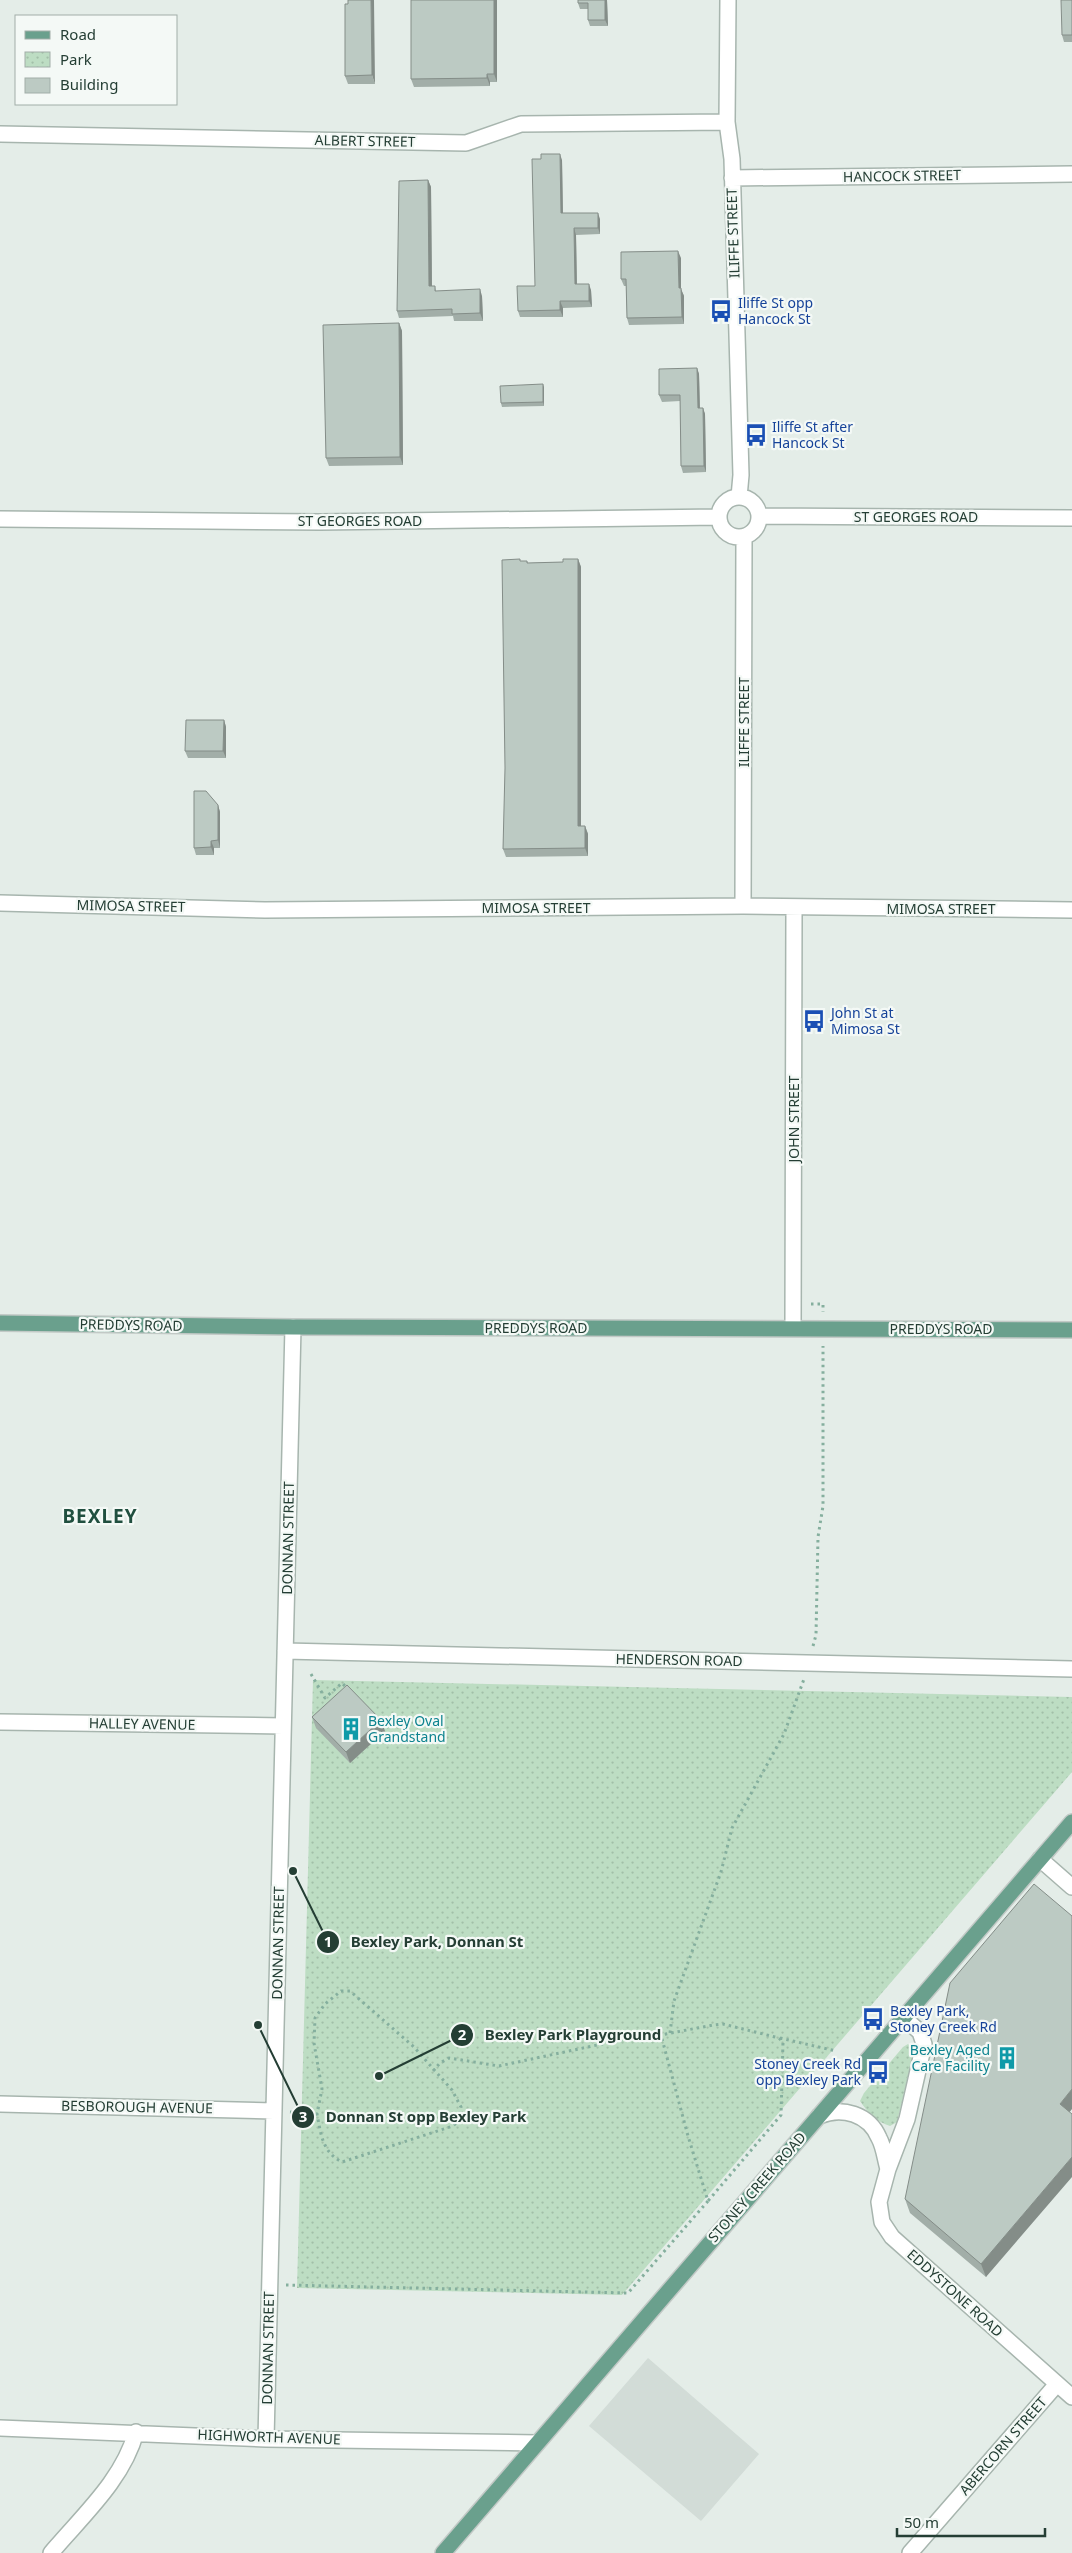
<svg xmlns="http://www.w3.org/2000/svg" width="1072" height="2553" font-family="'Noto Sans',sans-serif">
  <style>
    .built { fill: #d2dcd7 }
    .park { fill: url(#park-dots) }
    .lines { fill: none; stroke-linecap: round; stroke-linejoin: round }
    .minor-casing { stroke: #a7b5ae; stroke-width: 18 }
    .major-casing { stroke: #c2c9c6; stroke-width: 18 }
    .path { stroke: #85af9e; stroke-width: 3; stroke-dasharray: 2.5 4; stroke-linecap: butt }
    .minor { stroke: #fff; stroke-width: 15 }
    .major { stroke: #6aa08d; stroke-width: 15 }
    .wall { fill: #a2aea8 }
    .shaded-wall { fill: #848d88 }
    .building { fill: #bccac3; stroke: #848d88 }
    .labels { text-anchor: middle; stroke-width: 4.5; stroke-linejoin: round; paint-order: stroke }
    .street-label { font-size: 14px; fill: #243e34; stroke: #f4f9f6 }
    .transit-label { font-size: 14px; fill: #164399; stroke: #f4f9f6; text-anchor: start }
    .culture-label { font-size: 14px; fill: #0d838f; stroke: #f4f9f6; text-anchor: start }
    .district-label { font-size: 19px; font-weight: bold; letter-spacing: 1px; fill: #204f3f; stroke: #f4f9f6 }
    .leader { fill: none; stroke: #243e34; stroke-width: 2 }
    .callout-dot { fill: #243e34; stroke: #f4f9f6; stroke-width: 2 }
    .mark-label { font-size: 15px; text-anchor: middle; font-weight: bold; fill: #fff }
    .callout-label { font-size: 15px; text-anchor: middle; font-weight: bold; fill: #243e34; stroke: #f4f9f6; stroke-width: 4.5; stroke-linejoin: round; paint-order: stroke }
  </style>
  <defs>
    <pattern id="park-dots" width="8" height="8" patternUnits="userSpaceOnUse" patternTransform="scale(1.25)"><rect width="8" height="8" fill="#bdddc3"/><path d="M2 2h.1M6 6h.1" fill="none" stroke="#a2bfa8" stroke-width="1.8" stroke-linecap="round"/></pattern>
  </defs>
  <rect width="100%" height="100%" fill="#e4ede8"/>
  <path class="built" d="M648,2358L759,2454L701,2521L589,2426Z"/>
  <path class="park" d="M313,1680L1072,1697V1772L622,2295L297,2288Z
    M908,2044L914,2051L897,2122L890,2126C877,2122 867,2112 860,2101L864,2093L903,2047Z"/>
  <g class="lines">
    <defs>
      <path id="minor" d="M728,0L727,122L732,159L741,475L739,497
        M0,134L466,143L521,124L727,122
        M732,178L1072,174
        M719 517a20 20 0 1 1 40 0a20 20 0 1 1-40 0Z
        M760,516L1072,518
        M0,519L320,522L719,517
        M0,903L265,910L743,906L1072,910
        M743,906L744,537
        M793,1328L794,909
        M285,1651L1072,1669
        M0,1722L283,1726
        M1040,1859L1072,1887
        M903,2017L920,2032L924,2044L907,2119L888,2169L879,2202L882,2222L892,2237L1072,2397
        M0,2104L274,2111
        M819,2116C842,2106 869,2114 879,2138C884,2147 885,2159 888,2169
        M0,2428L266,2439L537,2443
        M266,2439L293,1327
        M51,2553C82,2516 123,2480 136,2432
        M910,2553L1057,2384"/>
      <path id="major" d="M0,1323L293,1327L1072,1330
        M443,2553L1072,1822"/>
    </defs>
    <use href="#minor" class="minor-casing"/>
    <use href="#major" class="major-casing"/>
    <path class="path" d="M811,1304H823V1312
      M813,1646L816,1635L818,1537L823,1506V1346
      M311,1674L325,1698L342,1683L348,1689
      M670,2033L674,2001L721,1872L732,1828L784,1734L804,1679
      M780,2038L836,2051
      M433,2071L440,2063L449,2058L499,2066L630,2038L661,2035L713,2025L723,2024L779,2038L783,2042L781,2115L708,2201L688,2136L661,2035
      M290,2112L317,2114C321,2134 322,2152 342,2162L453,2126L458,2121L461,2107L452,2090L414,2047L350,1991H341L325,2004L315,2018L314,2043L322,2089L317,2114
      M286,2285L628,2293L708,2201"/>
    <use href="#minor" class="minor"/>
    <use href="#major" class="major"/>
  </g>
  <path class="wall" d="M497,0V82H490V86L414,87L411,79Z
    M607,0L608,26H590L588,20V9H580L578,3Z
    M1072,0V42H1064L1062,35Z
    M348,4L375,84H348L345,76Z
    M562,160L563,213L600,219V234L576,235L577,284L591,290L592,307L563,308V317H520L518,311L535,286Z
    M428,180L431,187L432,286H435L436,291L482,296L483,321H454L453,316L399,318L397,311Z
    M681,258V289L684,296V324L629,325L627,318L626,286H624L621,279Z
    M399,323L402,331L403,465L329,466L326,458Z
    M697,368L699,374L700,408H703L705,414L706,472L683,473L681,466L680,401L662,402L659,395Z
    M544,387V406L502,407L501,403Z
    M578,559L581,567V826H585L588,834V856L506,857L503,849L521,561H527L528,563L563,562Z
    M224,720L226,727V758H188L185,751Z
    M218,805L220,812V848H214V855H196L194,848Z
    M312,1717L385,1731L350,1763L316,1728Z
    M1069,2112L986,2277L910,2213L905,2199Z"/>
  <path class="shaded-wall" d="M371,0H374L375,84L372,75Z
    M494,0H497V82L494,74Z
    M605,0H607L608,26L605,20Z
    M487,74L490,82V86L487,78Z
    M560,154L562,160L563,219L561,213Z
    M428,180L431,187L432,293L429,286Z
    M598,213L600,219V234L598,228Z
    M574,228L576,235L577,291L575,284Z
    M678,251L681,258V289L684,296V324L682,317L679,288Z
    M589,284L591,290L592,307L589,301Z
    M480,289L482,296L483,321L480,313Z
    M560,301L563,308V317L560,310Z
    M399,323L402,331L403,465L400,457Z
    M697,368L699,374L700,415L698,408Z
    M543,384L544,387V406L543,402Z
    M703,408L705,414L706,472L704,466Z
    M578,559L581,567V834L578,826Z
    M224,720L226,727V758L223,751Z
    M218,805L220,812V848L218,840Z
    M585,826L588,834V856L585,848Z
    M211,841L214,848V855L211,847Z
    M381,1720L385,1731L350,1763L346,1752Z
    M1072,2089V2109L1065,2118L1060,2104Z
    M1072,2157V2177L986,2277L981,2264Z"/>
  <path class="building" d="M348,0H371L372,75L345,76V4H348Z
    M411,0H494V74H487V78L411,79Z
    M578,0H605V20H588V3H578Z
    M1061,0H1072V35H1062Z
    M541,154H560L561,213H598V228H574L575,284H589V301H560V310L518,311L517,286H535L532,159H541Z
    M428,180L429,286H435V291L480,289V313L452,314V309L397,311L399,181Z
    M678,251L679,288H681L682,317L627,318L626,279H621V252Z
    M399,323L400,457L326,458L323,325Z
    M697,368L698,408H703L704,466H681L680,395H659V369Z
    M543,384V402L501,403L500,386Z
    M520,559V561H527V563L563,562V559H578V826H585V848L503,849L505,768L502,560Z
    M186,720H224L223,751H185Z
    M194,791H206L218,805V840L211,841V847L194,848Z
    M347,1685L381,1720L346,1752L312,1717Z
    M1034,1884L1072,1916V2089L1060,2104L1072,2114V2157L981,2264L905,2199L950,1983Z"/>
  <defs>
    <symbol id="bus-bare" viewBox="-9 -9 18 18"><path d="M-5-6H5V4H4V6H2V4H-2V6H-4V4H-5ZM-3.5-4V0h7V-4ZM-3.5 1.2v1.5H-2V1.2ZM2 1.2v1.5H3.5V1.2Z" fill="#1a4fb4" stroke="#f4f9f6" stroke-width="2.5" paint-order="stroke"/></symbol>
    <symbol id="building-bare" viewBox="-9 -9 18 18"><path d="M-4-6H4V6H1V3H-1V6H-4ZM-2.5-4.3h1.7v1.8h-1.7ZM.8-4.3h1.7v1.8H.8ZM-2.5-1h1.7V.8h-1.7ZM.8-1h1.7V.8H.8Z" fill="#0f9aa8" stroke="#f4f9f6" stroke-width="2.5" paint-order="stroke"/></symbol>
  </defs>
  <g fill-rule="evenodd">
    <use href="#bus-bare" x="705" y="295" width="32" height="32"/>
    <use href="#bus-bare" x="740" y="419" width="32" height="32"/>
    <use href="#bus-bare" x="798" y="1005" width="32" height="32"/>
    <use href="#building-bare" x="335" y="1713" width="32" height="32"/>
    <use href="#bus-bare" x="857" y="2003" width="32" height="32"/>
    <use href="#building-bare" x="991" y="2042" width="32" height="32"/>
    <use href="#bus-bare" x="862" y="2056" width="32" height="32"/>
  </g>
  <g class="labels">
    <g class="street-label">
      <text transform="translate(365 141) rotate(1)" y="5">ALBERT STREET</text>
      <text transform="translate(902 176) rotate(-1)" y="5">HANCOCK STREET</text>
      <text transform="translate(733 233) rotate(-92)" y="5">ILIFFE STREET</text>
      <text x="916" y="522">ST GEORGES ROAD</text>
      <text x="360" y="526">ST GEORGES ROAD</text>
      <text transform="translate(744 722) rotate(-90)" y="5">ILIFFE STREET</text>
      <text transform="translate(131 906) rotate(1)" y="5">MIMOSA STREET</text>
      <text x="536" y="913">MIMOSA STREET</text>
      <text x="941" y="914">MIMOSA STREET</text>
      <text transform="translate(794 1119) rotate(-90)" y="5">JOHN STREET</text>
      <text transform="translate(131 1325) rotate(1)" y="5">PREDDYS ROAD</text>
      <text x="536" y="1333">PREDDYS ROAD</text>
      <text x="941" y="1334">PREDDYS ROAD</text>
      <text transform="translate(288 1538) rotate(-89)" y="5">DONNAN STREET</text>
      <text transform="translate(679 1660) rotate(1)" y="5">HENDERSON ROAD</text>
      <text transform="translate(142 1724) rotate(1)" y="5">HALLEY AVENUE</text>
      <text transform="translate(278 1943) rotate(-89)" y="5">DONNAN STREET</text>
      <text transform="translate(137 2107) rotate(1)" y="5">BESBOROUGH AVENUE</text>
      <text transform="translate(757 2187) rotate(-49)" y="5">STONEY CREEK ROAD</text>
      <text transform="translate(955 2293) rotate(42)" y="5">EDDYSTONE ROAD</text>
      <text transform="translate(268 2348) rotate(-89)" y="5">DONNAN STREET</text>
      <text transform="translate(269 2437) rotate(2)" y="5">HIGHWORTH AVENUE</text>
      <text transform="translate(1003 2446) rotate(-49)" y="5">ABERCORN STREET</text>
    </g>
    <g class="transit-label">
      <text x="738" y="308">Iliffe St opp<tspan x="738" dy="16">Hancock St</tspan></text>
      <text x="772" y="432">Iliffe St after<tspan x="772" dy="16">Hancock St</tspan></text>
      <text x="831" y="1018">John St at<tspan x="831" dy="16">Mimosa St</tspan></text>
      <text x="890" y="2016">Bexley Park,<tspan x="890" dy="16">Stoney Creek Rd</tspan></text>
      <text x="861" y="2069" text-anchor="end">Stoney Creek Rd<tspan x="861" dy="16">opp Bexley Park</tspan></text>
    </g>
    <g class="culture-label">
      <text x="368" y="1726">Bexley Oval<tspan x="368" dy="16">Grandstand</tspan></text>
      <text x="990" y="2055" text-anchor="end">Bexley Aged<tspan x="990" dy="16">Care Facility</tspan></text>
    </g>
    <g class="district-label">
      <text x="100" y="1523">BEXLEY</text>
    </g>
  </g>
  <path class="leader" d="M293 1871L328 1942M379 2076L462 2035M258 2025L303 2117"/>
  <g class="callout-dot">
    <circle cx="293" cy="1871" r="5"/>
    <circle cx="379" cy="2076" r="5"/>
    <circle cx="258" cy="2025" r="5"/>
    <circle cx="328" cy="1942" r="12"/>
    <circle cx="462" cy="2035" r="12"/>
    <circle cx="303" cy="2117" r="12"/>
  </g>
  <g class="mark-label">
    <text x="328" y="1947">1</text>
    <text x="462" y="2040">2</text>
    <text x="303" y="2122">3</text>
  </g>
  <g class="callout-label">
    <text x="437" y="1947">Bexley Park, Donnan St</text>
    <text x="573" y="2040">Bexley Park Playground</text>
    <text x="426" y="2122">Donnan St opp Bexley Park</text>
  </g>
  <rect x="15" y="15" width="162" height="90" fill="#f4f9f6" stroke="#a1aea8"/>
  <rect x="25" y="31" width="25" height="8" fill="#6aa08d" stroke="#a1aea8"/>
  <text x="60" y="40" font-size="15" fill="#243e34">Road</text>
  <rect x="25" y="52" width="25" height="15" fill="url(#park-dots)" stroke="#a1aea8"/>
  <text x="60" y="65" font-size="15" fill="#243e34">Park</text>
  <rect x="25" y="78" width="25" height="15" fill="#bccac3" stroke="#a1aea8"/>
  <text x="60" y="90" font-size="15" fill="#243e34">Building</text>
  <path d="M897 2528v8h148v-8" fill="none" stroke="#243e34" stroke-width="2.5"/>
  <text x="904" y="2528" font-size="15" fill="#243e34" stroke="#f4f9f6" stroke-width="4" paint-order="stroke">50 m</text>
</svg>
